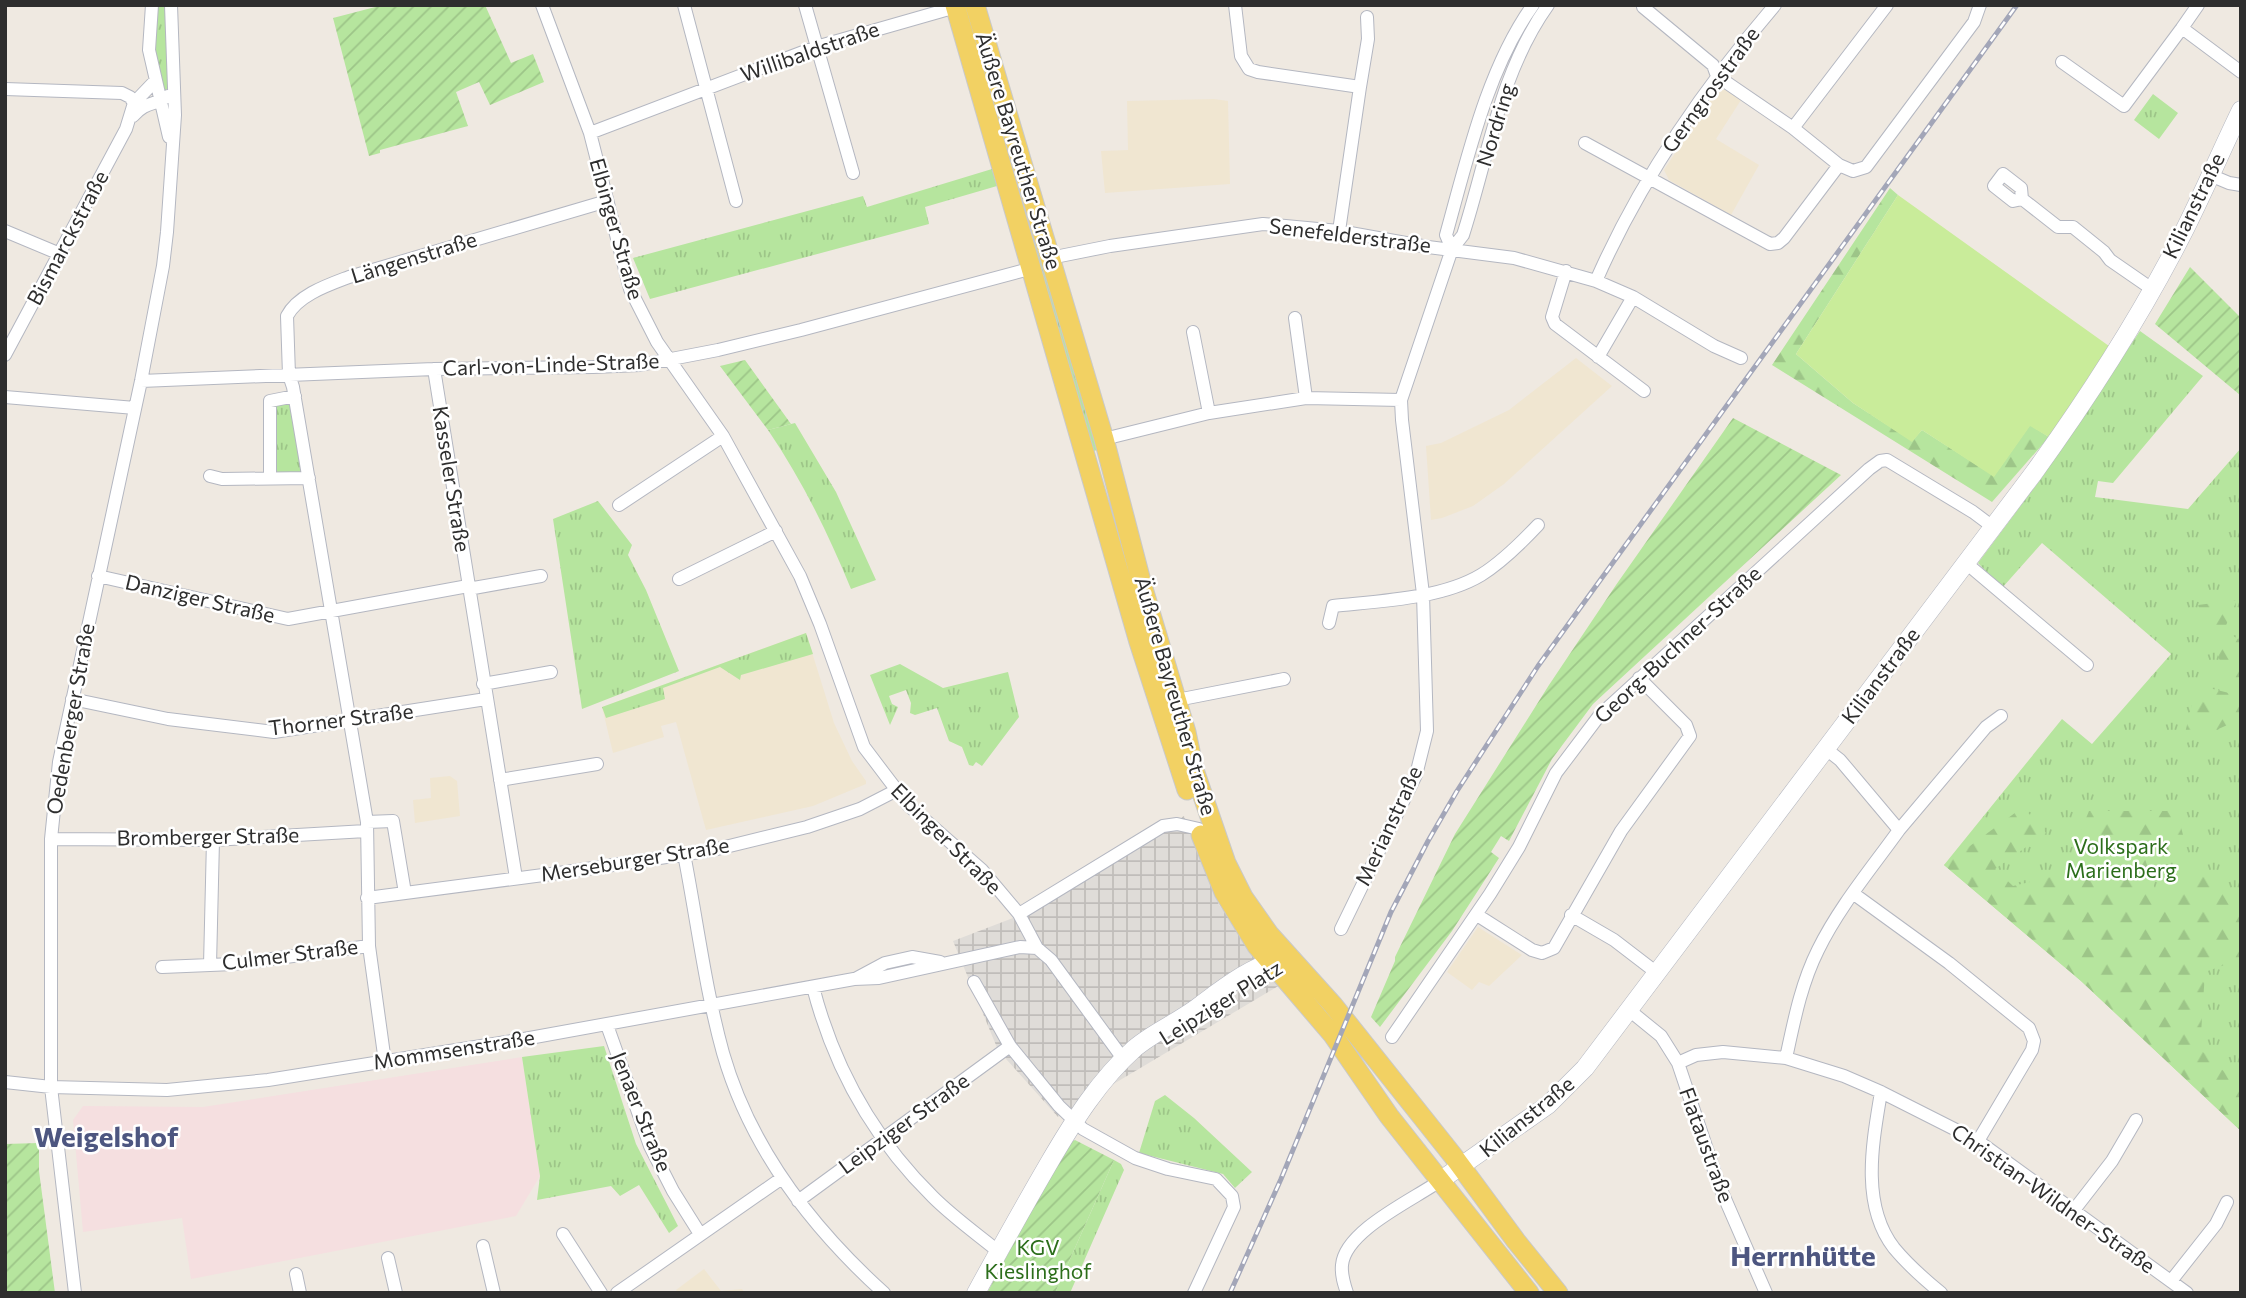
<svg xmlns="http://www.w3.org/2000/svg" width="2246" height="1298" font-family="Commissioner,sans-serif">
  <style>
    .education { fill: #f0e6d1 }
    .medical { fill: #f5dfe0 }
    .grass { fill: url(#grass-tufts) }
    .forest { fill: url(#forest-firs) }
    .garden { fill: url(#garden-furrows) }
    .pitch { fill: #c9ec9a }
    .plaza { fill: url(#plaza-grid) }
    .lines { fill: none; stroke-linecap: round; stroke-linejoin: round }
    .street-casing { stroke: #b4b7c1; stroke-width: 14 }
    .secondary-casing { stroke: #b4b7c1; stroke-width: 19 }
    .primary-casing { stroke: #c9c9c9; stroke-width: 21 }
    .street { stroke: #fff; stroke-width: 12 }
    .secondary { stroke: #fff; stroke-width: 18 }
    .primary { stroke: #f2d163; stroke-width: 19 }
    .rail-casing { stroke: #a3a6b8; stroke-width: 5 }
    .rail { stroke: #fff; stroke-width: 2.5; stroke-dasharray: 8; stroke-linecap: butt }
    .labels { text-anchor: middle; stroke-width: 5; stroke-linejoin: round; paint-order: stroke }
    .street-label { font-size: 21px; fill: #2e2e2e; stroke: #fff }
    .park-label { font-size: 21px; fill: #2c6e1b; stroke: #fff }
    .district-label { font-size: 28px; font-weight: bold; fill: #4d5680; stroke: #fff }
  </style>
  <defs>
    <pattern id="grass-tufts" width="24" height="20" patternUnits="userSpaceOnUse" patternTransform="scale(1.75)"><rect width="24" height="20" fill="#b6e59e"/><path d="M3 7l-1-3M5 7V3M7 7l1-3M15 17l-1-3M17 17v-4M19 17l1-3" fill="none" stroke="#9dc588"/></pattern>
    <pattern id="forest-firs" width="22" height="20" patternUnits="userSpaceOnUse" patternTransform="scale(1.75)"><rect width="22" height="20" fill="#b6e59e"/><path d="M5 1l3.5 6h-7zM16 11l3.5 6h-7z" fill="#9dc588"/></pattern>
    <pattern id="garden-furrows" width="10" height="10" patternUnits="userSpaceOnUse" patternTransform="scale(1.75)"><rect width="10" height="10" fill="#b6e59e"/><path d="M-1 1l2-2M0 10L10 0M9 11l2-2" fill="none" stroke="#9dc588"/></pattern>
    <pattern id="plaza-grid" width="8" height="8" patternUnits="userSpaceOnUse" patternTransform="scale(1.75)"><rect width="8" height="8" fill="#dfdcd8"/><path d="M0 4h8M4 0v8" fill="none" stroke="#c0bdba"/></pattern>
  </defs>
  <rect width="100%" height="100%" fill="#efe9e1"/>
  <path class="education" d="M1725,89L1741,100L1716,139L1759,165L1731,215L1669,180L1664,170L1716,91Z
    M1214,99L1228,101L1230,184L1105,193L1101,151L1128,150L1127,101Z
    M1576,358L1612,386L1504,484L1473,506L1442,518L1431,520L1426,446L1441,443L1509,410Z
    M806,633L834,723L852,761L866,781V784L813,806L706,830L676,722L661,726L664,737L613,753L602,707Z
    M450,776L457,781L460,816L415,823L413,800L431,798L430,778Z
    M1478,927L1522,955L1489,986L1479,982L1472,990L1447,972Z
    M704,1269L721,1291L742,1289L745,1293H678L676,1290Z"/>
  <path class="medical" d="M522,1057L540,1176L516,1216L191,1279L182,1218L83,1232L73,1120L83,1106L203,1107Z"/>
  <path class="grass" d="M156,5H166L169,87L164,92L155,53Z
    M981,66L984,68L1101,449L1090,452Z
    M2153,94L2178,113L2159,139L2134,120Z
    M992,169L997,186L925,207L929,224L650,299L633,258L863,196L867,207Z
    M2140,331L2203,376L2113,483L2098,481L2095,497L2188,509L2241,448V1131L2081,981L1944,865L2062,719L2092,744L2171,654L2042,543L2002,588L1978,563L2040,480Z
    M291,402L302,474L279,475L275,471V406Z
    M795,423L836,492L876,580L851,589C828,533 802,480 768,430Z
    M598,501L632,545L628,555L646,590L679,671L582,709L553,519Z
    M806,633L813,654L741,675L740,680L720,667L663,688L665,699L606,718L602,707Z
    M900,664L943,688L1008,672L1019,717L982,766L976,762L973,766L969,765L962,747L949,741L937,708L915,715L910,713L911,703L906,690L889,696L892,704L898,707L890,725L870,675Z
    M604,1046L636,1144L678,1226L669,1233L639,1185L620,1196L611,1186L537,1200L540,1176L522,1057Z
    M1165,1095L1194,1118L1252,1172L1235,1188L1223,1174L1139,1153L1155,1101Z
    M1114,1160L1121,1164L1124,1170L1070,1293H1055Z"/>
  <path class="forest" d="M1890,188L1898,195L1796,354L1853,403L1912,441L1922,430L1994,476L2030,425L2049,437L1992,502L1772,365Z
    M2237,600L2224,630L2241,641V719L2182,745L2197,685L2233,694L2198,605Z
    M2023,807L2046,833L1995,869L2013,886L2063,874L2089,811H2177L2185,843L2145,859L2159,901L2204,865L2241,904V959L2205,972L2200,1049L2231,1078L2241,1064V1131L2081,981L1944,865Z"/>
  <path class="garden" d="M383,5H485L511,63L533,54L544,82L490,105L479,82L456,92L468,126L380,150V153L369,156L333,18Z
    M2190,267L2241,318L2240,395L2155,324Z
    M745,360L791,424L768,430L720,366Z
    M1733,418L1841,475L1593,704L1552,759L1509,841L1501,836L1491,852L1499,858L1452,931L1380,1027L1371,1017L1395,961V957L1455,834L1549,685L1616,585Z
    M1075,1140L1114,1160L1055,1293H987L1067,1144Z
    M39,1143V1171L55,1293H5V1144Z"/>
  <path class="pitch" d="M1898,195L2109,346L2049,437L2030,426L1994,477L1922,430L1912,442L1853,403L1796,354Z"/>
  <path class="plaza" d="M1184,816L1219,905L1280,985L1058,1117L998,1050L953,941L1013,918Z"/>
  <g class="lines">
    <defs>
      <path id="street" d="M152,5L149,50L169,137
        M542,5L590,133L630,289L657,342L723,436L800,576L820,624L864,747L908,805L982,870L1019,914L1037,948L1051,960L1124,1060
        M684,5L736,201
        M805,5L853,173
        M1235,5L1241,56L1249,69L1258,72L1360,87L1339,231
        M2198,5L2182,28L2241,72
        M1643,7L1713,65L1717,76L1793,128L1839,165L1853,171L1866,167L1974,22L1980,5
        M2062,62L2124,106L2182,28
        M1360,87L1368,39L1367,17
        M5,89L122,93L130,97L134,103
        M133,116C146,101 154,106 168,96
        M1793,128L1887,5
        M590,133L816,47L956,7
        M1585,143L1770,244L1778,243L1784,238L1839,165
        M2210,175L2229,183L2241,185
        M2022,199L2013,201L1994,186L2003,174L2021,188L2022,199L2026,202L2058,227H2073L2104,252L2110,260L2152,289
        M5,231L60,254
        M1452,249L1446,235C1467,160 1487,69 1533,5
        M1050,258L1110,246L1263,224L1339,231L1428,247L1514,258L1596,281L1633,297L1714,346L1741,358
        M1566,271L1552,317L1555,324L1644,391
        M1596,281C1640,180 1704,88 1775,5
        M1295,318L1306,398
        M1193,332L1209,413
        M5,355L126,129L134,103L156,80
        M1598,357L1633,297
        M434,369L516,878
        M141,381L434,369L593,367L640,365L718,350L801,330L1033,268
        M5,397L135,408
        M1104,439L1209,413L1306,398L1401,400
        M210,476L222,479L309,478
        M270,478V401L295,396
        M619,505L723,436
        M1966,563L2087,665
        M98,576L288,619L468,586
        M679,579L776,531
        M468,589L541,576
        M1329,623L1333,606C1379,601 1441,599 1481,575C1502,562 1521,543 1538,525
        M483,684L551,672
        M72,699L168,719L274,732L486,699
        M1177,700L1284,679
        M500,780L597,764
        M367,822L393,821L405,893
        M1899,830L1986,727L2001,716
        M51,839L213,840L366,831
        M213,840L210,965L233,964L369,946
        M684,854C697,920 705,988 723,1053C750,1147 812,1228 884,1293
        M1854,894L1949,963L2029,1028L2034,1041L2032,1050L1978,1141
        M367,898L566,872L713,850L807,827L860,809L895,791
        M1019,914L1163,826L1177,824L1199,829
        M1477,915L1532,950L1542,953L1554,948L1621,831L1690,736L1686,725L1639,678
        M1571,915L1614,940L1657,973
        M1341,929L1416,775L1427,731L1423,594L1402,420L1401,400L1452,249L1463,235C1488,157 1500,72 1548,5
        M162,967L210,965
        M857,978L885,963L912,957L940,962
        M974,982L1010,1046L1059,1106L1083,1129L1135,1158L1168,1169L1216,1179L1232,1196L1234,1207L1194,1293
        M813,987C834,1068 874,1139 933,1197C953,1217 977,1234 999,1252
        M1629,1010L1661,1036L1678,1063L1719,1185L1766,1293
        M607,1025L650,1146L673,1191L700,1234
        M1392,1037L1490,894L1519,847L1556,773L1599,716L1869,469L1880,461L1887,460L1973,512L1993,527
        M1786,1058C1794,1021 1801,984 1818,950C1839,907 1871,869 1899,830L1840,760L1826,749
        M385,1062L369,946L367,822L293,387L289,375L287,316C298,295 328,285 349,277L607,201
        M1678,1063L1696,1055L1723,1052L1786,1058L1844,1076L1881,1092L1978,1141L2187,1293
        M5,1082L51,1087L167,1090L268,1080L524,1039L854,979L879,978L1020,947L1037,948
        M1881,1092C1873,1141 1860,1204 1894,1248C1908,1265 1924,1279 1941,1293
        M798,1201L1010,1046
        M2074,1210L2112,1161L2136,1120
        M563,1234L601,1293
        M483,1246L494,1293
        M388,1258L396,1293
        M296,1274L300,1293
        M2171,1281L2216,1224L2227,1202
        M75,1293L51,1087V839L59,762L141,381L163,266L167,232L175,115L171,5
        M617,1293L782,1178
        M1347,1293C1344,1284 1341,1275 1342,1265C1345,1230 1415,1199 1441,1180"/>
      <path id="secondary" d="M1441,1180L1548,1105L1585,1068L2033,474C2088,398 2139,319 2182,235C2203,194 2221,151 2241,110
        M976,1293C1000,1249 1024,1206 1049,1163C1073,1122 1099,1080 1135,1048C1155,1031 1181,1021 1202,1004C1219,991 1262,958 1285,960"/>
      <path id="primary" d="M955,5L1139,642L1187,790
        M975,5L1104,439L1142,585L1186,732L1194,770L1226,863L1243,897L1269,934L1333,1005L1454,1157L1516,1241L1558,1293
        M1201,835L1224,892L1257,946L1333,1035L1389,1116L1529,1293"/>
    </defs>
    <use href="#street" class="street-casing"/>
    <use href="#secondary" class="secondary-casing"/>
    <use href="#primary" class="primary-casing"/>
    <use href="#street" class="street"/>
    <use href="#secondary" class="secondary"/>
    <use href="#primary" class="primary"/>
    <defs>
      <path id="rail" d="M1230,1293L1281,1179L1391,912L1428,841L1457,791L1538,666L2017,5"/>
    </defs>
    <use href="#rail" class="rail-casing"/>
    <use href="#rail" class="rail"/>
  </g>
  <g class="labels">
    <g class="street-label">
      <text transform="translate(810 52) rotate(-19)" y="7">Willibaldstraße</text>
      <text transform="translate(1711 90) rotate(-54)" y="7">Gerngrosstraße</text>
      <text transform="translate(1496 125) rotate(-73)" y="7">Nordring</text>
      <text transform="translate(1018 151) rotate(73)" y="7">Äußere Bayreuther Straße</text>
      <text transform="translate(2194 206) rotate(-64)" y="7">Kilianstraße</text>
      <text transform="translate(616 229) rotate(74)" y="7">Elbinger Straße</text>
      <text transform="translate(1350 236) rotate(7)" y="7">Senefelderstraße</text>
      <text transform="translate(68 238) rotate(-62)" y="7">Bismarckstraße</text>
      <text transform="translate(414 258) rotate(-17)" y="7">Längenstraße</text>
      <text transform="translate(551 365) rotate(-2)" y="7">Carl-von-Linde-Straße</text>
      <text transform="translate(451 479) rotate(81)" y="7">Kasseler Straße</text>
      <text transform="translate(200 599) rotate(13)" y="7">Danziger Straße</text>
      <text transform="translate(1678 645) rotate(-43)" y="7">Georg-Buchner-Straße</text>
      <text transform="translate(1881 676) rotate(-53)" y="7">Kilianstraße</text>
      <text transform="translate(1175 696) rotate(74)" y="7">Äußere Bayreuther Straße</text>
      <text transform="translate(71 719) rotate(-80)" y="7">Oedenberger Straße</text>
      <text transform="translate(341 720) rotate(-7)" y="7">Thorner Straße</text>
      <text transform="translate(1389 826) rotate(-65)" y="7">Merianstraße</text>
      <text transform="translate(208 837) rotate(-1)" y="7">Bromberger Straße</text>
      <text transform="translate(946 839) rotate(45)" y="7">Elbinger Straße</text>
      <text transform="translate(635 860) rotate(-9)" y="7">Merseburger Straße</text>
      <text transform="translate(290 955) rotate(-7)" y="7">Culmer Straße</text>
      <text transform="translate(1221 1003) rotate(-32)" y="7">Leipziger Platz</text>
      <text transform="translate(454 1050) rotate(-9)" y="7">Mommsenstraße</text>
      <text transform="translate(641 1112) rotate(68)" y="7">Jenaer Straße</text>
      <text transform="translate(1527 1117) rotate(-39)" y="7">Kilianstraße</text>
      <text transform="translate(904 1124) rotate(-36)" y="7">Leipziger Straße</text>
      <text transform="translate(1706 1145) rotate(70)" y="7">Flataustraße</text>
      <text transform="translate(2053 1199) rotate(35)" y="7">Christian-Wildner-Straße</text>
    </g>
    <g class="park-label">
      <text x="2121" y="854">Volkspark<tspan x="2121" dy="24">Marienberg</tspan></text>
      <text x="1038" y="1255">KGV<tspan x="1038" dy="24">Kieslinghof</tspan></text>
    </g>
    <g class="district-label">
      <text x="106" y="1147">Weigelshof</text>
      <text x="1803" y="1266">Herrnhütte</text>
    </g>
  </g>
  <rect width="2246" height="1298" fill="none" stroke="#2e2e2e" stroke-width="14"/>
</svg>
